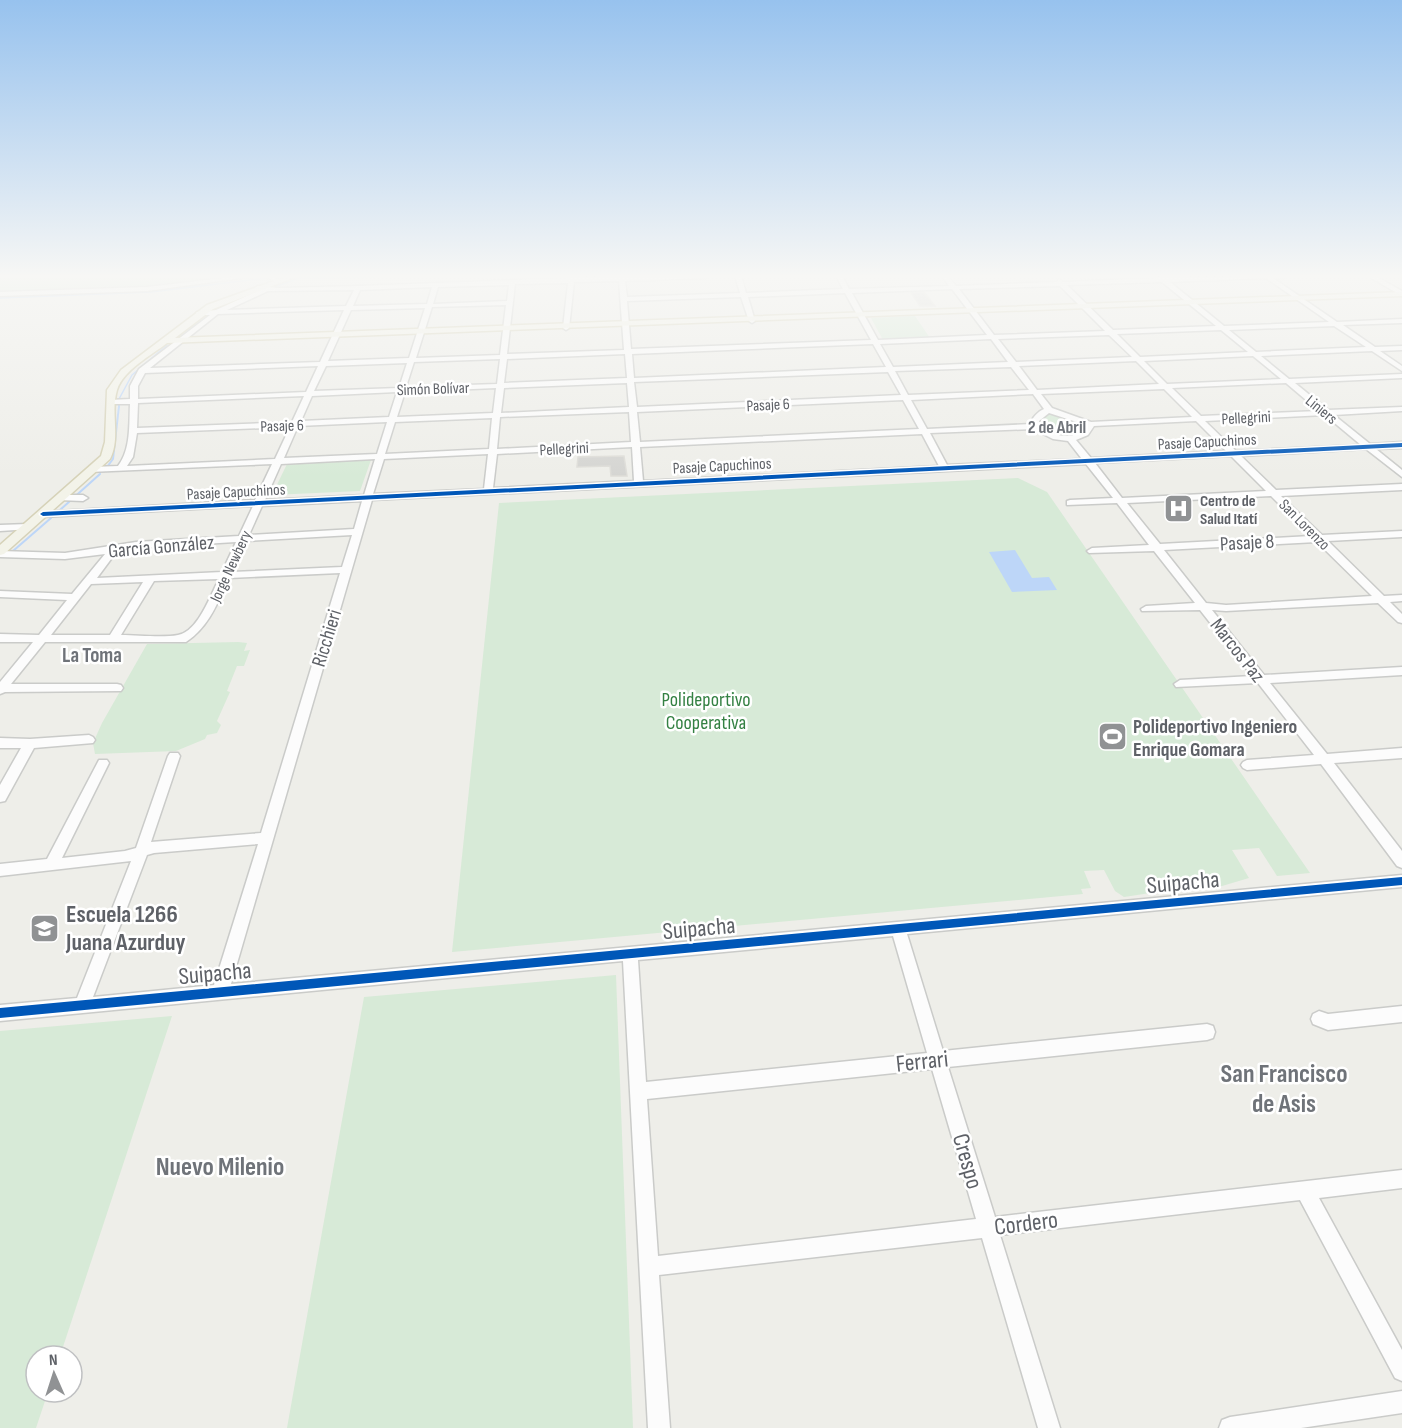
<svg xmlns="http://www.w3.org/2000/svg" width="1402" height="1428" font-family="'Sofia Sans Condensed',sans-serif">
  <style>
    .green { fill: #d7ead7 }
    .water { fill: #bdd6f8 }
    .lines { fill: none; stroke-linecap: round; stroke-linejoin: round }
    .stream-far1 { stroke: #bdd6f8; stroke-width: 1.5 }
    .stream { stroke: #bdd6f8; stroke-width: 2 }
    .canal { fill: #bdd6f8; fill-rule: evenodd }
    .building { fill: #d5d5d2; stroke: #deddd8; stroke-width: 1.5 }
    .minor-casing { stroke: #cacbc9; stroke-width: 3 }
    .major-casing { stroke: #d6d2b8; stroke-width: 3 }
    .minor { fill: #fcfcfc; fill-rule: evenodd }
    .major { fill: #f3f3e9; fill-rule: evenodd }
    .cycleway-casing { stroke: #fff; stroke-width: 3 }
    .cycleway { fill: #0057b8; fill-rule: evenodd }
    .labels { text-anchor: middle; stroke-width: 5; stroke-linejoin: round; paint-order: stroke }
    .far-street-label { font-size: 16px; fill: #5e6167; stroke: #fff }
    .far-poi-label { font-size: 16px; font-weight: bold; fill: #5e6167; stroke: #fff; text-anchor: start }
    .far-neighbourhood-label { font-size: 18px; font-weight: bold; fill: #6f7379; stroke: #fff }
    .street-label { font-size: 20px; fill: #5e6167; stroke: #fff }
    .park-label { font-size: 20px; fill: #348143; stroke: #fff }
    .poi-label { font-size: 20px; font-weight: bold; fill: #5e6167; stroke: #fff; text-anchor: start }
    .neighbourhood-label { font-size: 21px; font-weight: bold; fill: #6f7379; stroke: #fff }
    .near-street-label { font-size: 24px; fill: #5e6167; stroke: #fff }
    .near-poi-label { font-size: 24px; font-weight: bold; fill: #5e6167; stroke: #fff; text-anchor: start }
    .near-neighbourhood-label { font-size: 26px; font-weight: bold; fill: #6f7379; stroke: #fff }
  </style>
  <rect width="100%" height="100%" fill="#eeeee9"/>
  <path class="green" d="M0,276H243L151,287L0,293Z
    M915,316L930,338L883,340L871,318Z
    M1057,413L1081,422L1085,427L1076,436C1062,436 1048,434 1039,423L1047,414Z
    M371,460L360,491L272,495L287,464Z
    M1018,478L1047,492L1310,873L1277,876L1259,848L1232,850L1249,878L1212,889L1157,892L1124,897L1115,891L1104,870L1084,871L1091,888L1081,889L1083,894L452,952L499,503Z
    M238,642L247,643L244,651L250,650L244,666H237L227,691L230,692L217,721L221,725L217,733L207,735L205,739L176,751L95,754L93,743L102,723L147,644Z
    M616,975L633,1428H287L364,997Z
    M172,1016L60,1356H36V1392H48L36,1428H0V1031Z"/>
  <path class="water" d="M1015,550L1032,578L1049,577L1057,590L1012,592L989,552Z"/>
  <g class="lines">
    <path class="stream-far1" d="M274,287L300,278
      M0,298L151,292L267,278
      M213,311L228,303
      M177,337L207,315
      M119,399L132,375L167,345
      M119,408V404"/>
    <path class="stream" d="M107,467L113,459L119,406
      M60,510L100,474
      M13,551L51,518"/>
    <path class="canal" d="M293,276H379L376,278L291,279Z"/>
  </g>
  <path class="building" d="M924,292L935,306H920L911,293Z
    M624,456L627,476H611L610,466L577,467L578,457Z"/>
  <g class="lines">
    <defs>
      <path id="minor" d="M241,276H256L147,291L0,296V292L147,287Z
        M264,276H271L281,281L276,282Z
        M622,276H708L705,278L625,281L627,297L740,293L735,276H741L746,293L843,289L836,276H842L849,289L949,286L942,276H948L956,286L1057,282L1059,279L1063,282L1158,278L1161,276L1165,278L1286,276L1283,278H1273L1337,322L1402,319V323L1343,325L1375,347L1402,346V350L1380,351L1402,366V371L1372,351L1261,356L1289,379L1402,374V378L1295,383L1328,410L1402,407V411L1334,415L1370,444L1402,442V448L1376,449L1402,470V477L1366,449L1241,456L1276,490L1402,484V490L1281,496L1322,535L1402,531V537L1328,541L1384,596L1402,595V601L1390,602L1402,614V623L1398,622L1378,603L1226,611L1212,610L1264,675L1402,667V675L1270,683L1327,754L1402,748V758L1334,763L1402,851V868L1397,866L1321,764L1247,770L1243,768L1241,765L1243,762L1247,760L1314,755L1258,683L1176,687L1174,684L1180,680L1252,676L1200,610L1142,611L1141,609L1146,606L1195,603L1154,551L1089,553L1087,551L1092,548L1149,545L1117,503L1067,505V501L1070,500L1113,498L1086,464L372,500L231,984L1402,875V887L907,934L943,1051L1207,1024L1213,1026L1215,1032L1213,1038L1207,1040L948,1067L995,1217L1402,1170V1188L1319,1198L1402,1350V1381L1395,1378L1300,1200L1000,1235L1060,1428H1038L982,1238L659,1275L670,1428H648L623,961L0,1021V1005L77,998L131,861L0,876V864L47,859L99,760H107L109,763L62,858L125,851L136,848L168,756L170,753H178L180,756L151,842L261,833L340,573L229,578C218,602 209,627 186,642H45L11,684H117L121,685L123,688L121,691L5,692L0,694V682L33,642H0V634L39,635L67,600L0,597V591L72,594L105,554L65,559L0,557V551L65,553L136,542L239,536L253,506L43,517L38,514L40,512L255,500L272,464L89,472V468L92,467L118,466C131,449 129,425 130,404H112L108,402L109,400L130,399V386L139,369L210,315H199L196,313L197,312L216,310L260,290L255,288L258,286L279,288L358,286ZM1266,278L1329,322L1224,326L1170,282ZM619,281L624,350L507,354L515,284L568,283L563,328L566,330L569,328L574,282ZM1162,282L1216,326L1113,330L1067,285ZM509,285L507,301L433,304L438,287ZM1060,286L1105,331L994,335L959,289ZM432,287L427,304L353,306L360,290ZM952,289L987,335L878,340L852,293ZM354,290L346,306L227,310L268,291ZM845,293L871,340L631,349L627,301L741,297L749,321L752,323L755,321L748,297ZM506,305L500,355L416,358L432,307ZM425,308L409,358L328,361L351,310ZM344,310L320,362L150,368L218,314ZM1334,326L1366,347L1256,352L1229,330ZM1221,330L1248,352L1140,357L1117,334ZM1109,335L1132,357L1016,362L998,339ZM991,339L1008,362L893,367L880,344ZM873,344L886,367L634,378L632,354ZM625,354L627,378L504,383L507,359ZM1253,356L1281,379L1167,384L1144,361ZM500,359L497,384L406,387L414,362ZM1136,361L1159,384L1037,390L1019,366ZM407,363L399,388L314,391L326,366ZM318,366L306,392L138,399V386L145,373ZM1011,367L1029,390L908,395L895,371ZM888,372L901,395L637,407L634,382ZM627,383L629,407L501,413L504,388ZM1286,383L1319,411L1201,416L1172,388ZM496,388L493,413L397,417L405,392ZM1164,389L1192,417L1091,422L1052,408L1041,394ZM397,392L389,417L301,421L312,396ZM1033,394L1044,409C1039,411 1031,418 1031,424L927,429L911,400ZM304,396L292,422L137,428L138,403ZM903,400L919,429L640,442L637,412ZM629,412L631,442L497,449L500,417ZM1049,413L1086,425V427C1072,442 1054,436 1039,425V421ZM1325,415L1361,445L1236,451L1205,421ZM492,418L489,449L385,454L395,422ZM1196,421L1226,451L1091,458L1076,440L1088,435L1094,426ZM387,422L377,454L284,458L298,426ZM290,427L275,459L127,466L133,457L137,433ZM1033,429L1053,439L1068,441L1082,459L947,465L930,433ZM922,434L939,466L643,481L640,447ZM632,447L634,481L493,488L497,454ZM488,454L484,489L373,494L384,459ZM1231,456L1266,491L1122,498L1095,463ZM375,459L364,495L265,500L281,464ZM1271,496L1311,536L1160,544L1127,503ZM362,501L354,529L249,535L262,506ZM352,535L342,567L232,572L246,541ZM236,542L222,572L97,578L117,551L136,548ZM1317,542L1372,596L1226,605L1206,603L1164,550ZM219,579C211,594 198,632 178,635C162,638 138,635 121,635L154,581ZM143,582L110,635H51L91,584ZM258,844L214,985L93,997L147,855L154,853ZM893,936L927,1053L646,1082L638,960ZM932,1069L976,1219L658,1256L647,1099Z
        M1368,276H1375L1402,291V296Z
        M61,495H83L88,498L83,501L58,500L56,498Z
        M28,524L31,525V529L0,531V525Z
        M89,735L93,737L95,740L93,743L34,748L5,801L0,802V785L21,748H0V738L30,739Z
        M1402,1006V1022L1328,1030L1313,1024L1311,1019L1313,1014L1319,1011L1328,1014Z
        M1402,1391V1413L1301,1428H1219L1222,1420L1230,1417Z"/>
      <path id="major" d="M288,276H298L213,309L175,338L1402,292V296L167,343C152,355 123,370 117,390C110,413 121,437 110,459L4,554L0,555V545L101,456L105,442L107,390L121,370L207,305Z"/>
    </defs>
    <use href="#minor" class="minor-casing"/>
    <use href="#major" class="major-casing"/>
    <use href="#minor" class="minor"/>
    <use href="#major" class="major"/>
    <defs>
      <path id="cycleway" d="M1402,443V447L43,516L40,514L43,512Z
        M1402,877V885L0,1018V1008Z"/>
    </defs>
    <use href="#cycleway" class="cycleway-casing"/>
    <use href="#cycleway" class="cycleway"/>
  </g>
  <linearGradient id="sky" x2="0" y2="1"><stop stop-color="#97c2ee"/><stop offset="0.58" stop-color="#f7f7f5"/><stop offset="1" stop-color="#f7f7f5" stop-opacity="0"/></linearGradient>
  <rect width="1402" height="476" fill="url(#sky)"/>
  <defs>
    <symbol id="hospital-square" viewBox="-11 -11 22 22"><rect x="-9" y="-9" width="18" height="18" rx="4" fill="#909294" stroke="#fff"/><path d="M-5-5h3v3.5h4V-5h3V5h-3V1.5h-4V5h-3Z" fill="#fff"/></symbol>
    <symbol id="stadium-square" viewBox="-11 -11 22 22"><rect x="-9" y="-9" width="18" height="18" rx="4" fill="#909294" stroke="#fff"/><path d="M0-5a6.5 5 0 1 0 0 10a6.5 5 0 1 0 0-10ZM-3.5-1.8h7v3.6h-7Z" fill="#fff"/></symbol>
    <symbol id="school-square" viewBox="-11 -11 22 22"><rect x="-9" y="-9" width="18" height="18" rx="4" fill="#909294" stroke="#fff"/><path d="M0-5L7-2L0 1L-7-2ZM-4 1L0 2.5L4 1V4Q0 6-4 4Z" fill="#fff"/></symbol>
  </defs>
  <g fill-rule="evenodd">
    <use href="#hospital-square" x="1162" y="492" width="33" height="33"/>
    <use href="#stadium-square" x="1096" y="720" width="33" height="33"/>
    <use href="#school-square" x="28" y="912" width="33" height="33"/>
  </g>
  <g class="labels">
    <g class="far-street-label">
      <text transform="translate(433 388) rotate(-2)" y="6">Simón Bolívar</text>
      <text transform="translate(768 404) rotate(-3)" y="6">Pasaje 6</text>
      <text transform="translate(1322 409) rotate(39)" y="6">Liniers</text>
      <text transform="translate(1246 417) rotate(-3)" y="6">Pellegrini</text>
      <text transform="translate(282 425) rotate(-2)" y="6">Pasaje 6</text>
      <text transform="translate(1207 441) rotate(-3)" y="6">Pasaje Capuchinos</text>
      <text transform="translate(564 448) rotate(-3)" y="6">Pellegrini</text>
      <text transform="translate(722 465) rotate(-3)" y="6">Pasaje Capuchinos</text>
      <text transform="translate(236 491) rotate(-3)" y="6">Pasaje Capuchinos</text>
      <text transform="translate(1305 524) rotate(45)" y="6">San Lorenzo</text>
      <text transform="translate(230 566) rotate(-65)" y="6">Jorge Newbery</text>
    </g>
    <g class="far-poi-label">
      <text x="1200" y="506">Centro de<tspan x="1200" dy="18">Salud Itatí</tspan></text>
    </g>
    <g class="far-neighbourhood-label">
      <text x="1057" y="433">2 de Abril</text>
    </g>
    <g class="street-label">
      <text transform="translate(1247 542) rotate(-3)" y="7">Pasaje 8</text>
      <text transform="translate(161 546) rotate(-5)" y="7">García González</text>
      <text transform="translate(326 638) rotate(-73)" y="7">Ricchieri</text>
      <text transform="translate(1238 650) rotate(52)" y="7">Marcos Paz</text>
    </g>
    <g class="park-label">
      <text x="706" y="706">Polideportivo<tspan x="706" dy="23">Cooperativa</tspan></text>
    </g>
    <g class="poi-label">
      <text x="1133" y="733">Polideportivo Ingeniero<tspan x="1133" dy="23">Enrique Gomara</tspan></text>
    </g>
    <g class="neighbourhood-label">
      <text x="92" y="662">La Toma</text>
    </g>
    <g class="near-street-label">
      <text transform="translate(1183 882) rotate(-5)" y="8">Suipacha</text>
      <text transform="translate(699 928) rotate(-5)" y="8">Suipacha</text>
      <text transform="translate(215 973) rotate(-5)" y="8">Suipacha</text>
      <text transform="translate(922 1061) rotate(-6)" y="8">Ferrari</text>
      <text transform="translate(968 1161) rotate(74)" y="8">Crespo</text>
      <text transform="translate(1026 1223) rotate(-7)" y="8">Cordero</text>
    </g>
    <g class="near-poi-label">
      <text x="66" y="922">Escuela 1266<tspan x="66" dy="28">Juana Azurduy</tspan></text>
    </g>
    <g class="near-neighbourhood-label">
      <text x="1284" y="1082">San Francisco<tspan x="1284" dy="30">de Asis</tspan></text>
      <text x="220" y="1175">Nuevo Milenio</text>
    </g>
  </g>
  <g transform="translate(54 1374) rotate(357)"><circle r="28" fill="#ffffff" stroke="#bfc0c2" stroke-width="1.5"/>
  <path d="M0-4.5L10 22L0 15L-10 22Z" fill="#909294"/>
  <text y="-9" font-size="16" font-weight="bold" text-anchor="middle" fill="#5e6167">N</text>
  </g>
</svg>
